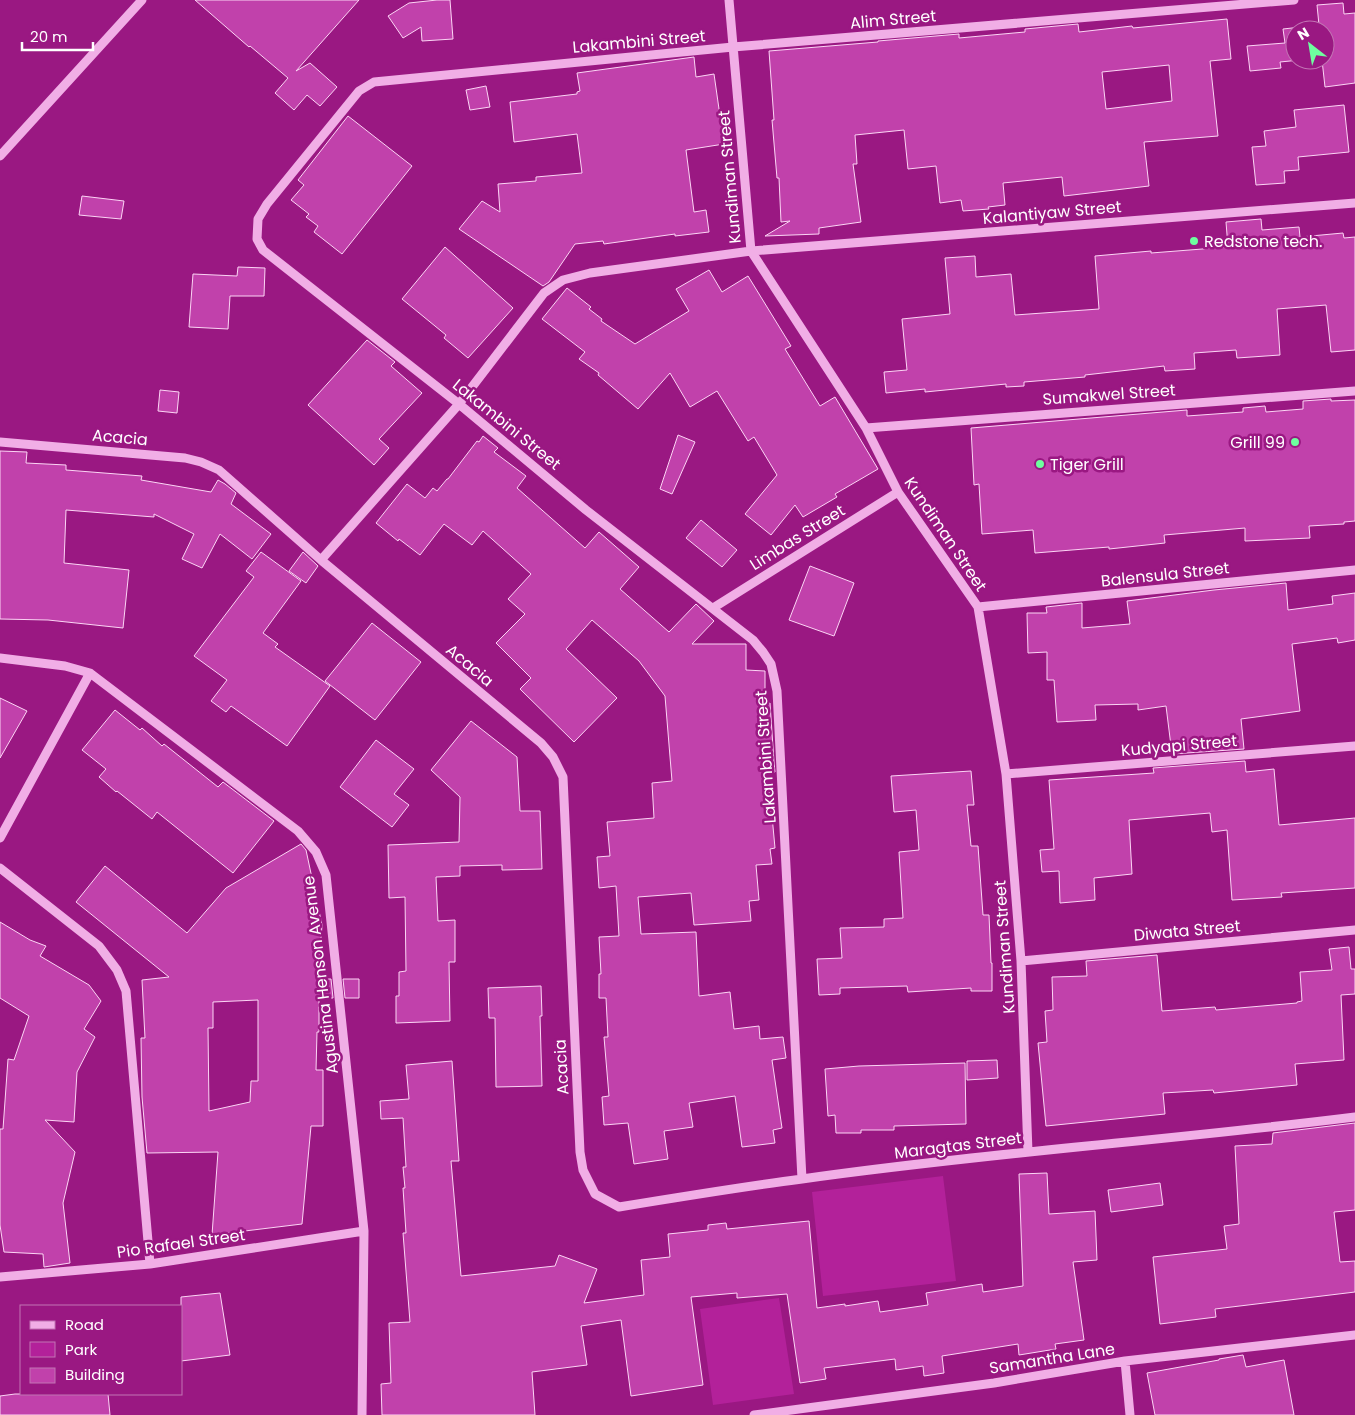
<svg xmlns="http://www.w3.org/2000/svg" width="1355" height="1415" font-family="Poppins,sans-serif">
  <style>
    .green { fill: #b3219a }
    .building { fill: #c141ab; stroke: #fcd5f5; fill-rule: evenodd }
    .lines { fill: none; stroke-linecap: round; stroke-linejoin: round }
    .minor { stroke: #f1aee6; stroke-width: 9 }
    .poi-dot { fill: #6eff9f; stroke: #9a1882; stroke-width: 2 }
    .labels { text-anchor: middle; stroke-width: 5; stroke-linejoin: round; paint-order: stroke }
    .street-label { font-size: 16px; fill: #fff; stroke: #9a1882 }
    .poi-label { font-size: 16px; fill: #fff; stroke: #9a1882; text-anchor: start }
  </style>
  <rect width="100%" height="100%" fill="#9a1882"/>
  <path class="green" d="M943,1176L956,1281L823,1296L812,1192Z
    M779,1298L794,1394L713,1405L700,1309Z"/>
  <path class="building" d="M195,0H359L296,71L310,63L337,87L320,106L307,95L294,110L275,93L288,78L250,46L249,47Z
    M437,0H450L453,39L422,41L421,27L403,38L388,16L409,3Z
    M1343,3L1344,14L1355,13V83L1325,87L1322,60H1325V30H1295V60H1300L1280,62L1281,68L1250,71L1247,46L1285,43L1283,29L1319,25L1317,5Z
    M1227,19L1231,59L1210,61L1218,136L1144,142L1149,186L1064,196L1062,177L1003,183L1005,205L988,207L989,209L963,211L961,200L940,203L936,166L908,169L904,130L855,135L857,164H853L861,222L819,228V234L765,236L790,221L781,222L779,178H777L772,120H774L769,51L878,42V41L959,34V38L1025,32V29L1078,24L1079,32L1132,26L1133,28ZM1169,65L1172,101L1106,109L1102,72Z
    M694,57L696,77L714,74L724,144L686,150L694,212L706,210L709,232L675,236V234L604,244L603,241L575,244L549,282L543,286L459,229L482,201L500,212L498,184L536,181V177L582,173L577,134L514,142L510,102L577,94V92L580,91L577,73Z
    M486,86L490,107L470,110L466,90Z
    M1344,105L1349,152L1298,157L1299,170L1284,171L1285,183L1256,185L1252,147L1266,146L1264,131L1296,127L1294,110Z
    M348,116L412,166L342,254L314,232L318,226L306,217L309,214L291,200L304,185L298,180Z
    M82,196L124,201L121,219L79,215Z
    M1261,219L1262,230L1299,227L1300,237L1343,233L1344,238L1355,237V350L1331,352L1326,305L1277,309L1280,355L1237,358L1236,350L1194,353L1195,369L1165,371L1164,366L1085,375V377L1024,382V386L1006,387V384L925,392V389L886,393L884,372L907,370L902,319L950,314L945,258L975,256L976,277L1011,274L1015,315L1099,309L1095,256L1151,251V253L1228,247L1226,222Z
    M445,247L513,308L468,358L444,338L446,335L402,299Z
    M238,267L265,268L264,296H230L228,329L189,327L193,274L237,276Z
    M709,270L722,292L748,276L791,346L785,349L820,406L835,397L878,469L835,494L837,497L803,517L795,505L771,535L745,514L777,475L754,437L748,441L717,391L690,407L670,373L638,409L598,375L599,373L579,359L585,352L542,319L567,288L591,307L589,309L602,319L601,321L635,344L689,311L676,289Z
    M367,340L395,362L391,366L422,393L379,439L389,448L374,465L308,405Z
    M160,390L179,392L177,413L158,411Z
    M1331,399V401L1355,400V521L1344,522V524L1309,526L1310,538L1245,541V528L1164,535L1165,543L1109,549V547L1035,553L1033,530L982,534L979,484L974,485L971,428L1187,410V416L1243,412V408L1265,406L1266,412L1303,409V401Z
    M678,435L695,442L672,494L660,489Z
    M483,436L498,448L494,452L526,476L517,488L585,548L599,532L639,567L620,589L669,632L696,604L714,621L692,644H746V670L765,671V703H770L774,762L775,772L768,773L775,848L770,849L772,864L756,865L759,900L749,901L751,921L694,925L691,893L638,897L641,934L696,932L699,996L730,992L734,1029L759,1026L760,1039L783,1037L786,1058L772,1060L782,1128L773,1130L775,1143L742,1147L735,1096L689,1103L693,1127L664,1131L668,1159L634,1164L628,1123L604,1125L602,1097L609,1096L604,1037H608L606,998H599V974H601L599,937L619,936L616,886L599,888L597,857L610,856L607,822L654,818L652,783L672,781L665,696L639,661L592,620L566,649L617,698L574,742L520,689L531,678L496,643L525,614L508,599L531,574L483,531L472,545L444,524L420,555L399,539L398,541L376,523L407,484L425,498L433,488L437,491L447,479H448L477,441L479,442Z
    M0,451L27,452L26,463L66,465V470L142,476L141,480L211,492L218,480L225,484L236,493L231,504L271,534L252,559L220,534L202,568L182,559L194,534L154,514V517L66,510L64,563L129,570L123,628L48,620L0,619Z
    M701,520L737,550L722,567L686,538Z
    M261,552L301,581L263,633L278,644L275,647L330,686L287,746L231,706L226,712L211,701L227,680L194,656L254,577L246,571Z
    M303,552L318,566L306,583L289,571Z
    M810,566L854,583L834,636L789,620Z
    M1286,583L1288,610L1333,604L1332,596L1355,593V640L1338,643L1337,638L1292,644L1300,711L1241,719L1244,749L1172,754L1166,706L1138,710V704L1095,705L1096,720L1057,722L1054,680H1047V652L1028,653L1027,613H1047L1046,607L1082,603V628L1130,624L1127,601L1214,590Z
    M372,623L421,662L375,720L325,681Z
    M0,698L27,711L0,758Z
    M115,710L140,730L142,728L162,746L164,744L218,787L223,782L274,821L233,873L157,812L152,819L117,791L116,792L99,777L106,769L82,750Z
    M471,721L517,757L520,811H540L542,869L502,870V865L460,866V876L436,877L438,921L455,920V962H449L450,1021L396,1023V996H399V972L406,971L405,897L389,898L388,845L459,842L460,797L431,770Z
    M376,740L414,769L394,794L409,805L392,827L340,787Z
    M1245,761L1246,772L1274,769L1279,825L1355,818V888L1281,893L1282,897L1232,900L1227,830L1212,832L1210,813L1129,820L1132,874L1094,878L1095,900L1060,903L1059,871L1042,872L1040,850L1054,849L1049,780L1154,773L1153,768Z
    M971,771L974,805H967L971,846H978L983,915H989L991,963H992V991H971V988L908,992L907,986L840,988V994L819,995L817,959L842,958L840,928L884,927V919L903,918L899,852L919,850L916,810L894,812L891,776Z
    M301,844L306,850L322,925L318,979H331L333,998H319V1032H317L316,1070H323V1126H311L302,1224L212,1235L218,1152L147,1153L142,1097L141,1038H145L142,980L169,977L76,902L105,866L187,933L226,888ZM258,1000V1081H251L250,1102L209,1111L208,1028H213V1002Z
    M0,922L30,940L46,946L40,956L89,985L101,1001L84,1029L95,1037L77,1072L74,1122L45,1120L75,1152L63,1203L70,1263L44,1267L43,1254L4,1252L0,1225V1129H3L8,1059L14,1060L29,1016L0,998Z
    M1349,947L1351,969H1355V994L1341,995L1344,1060L1295,1064L1297,1085L1214,1093L1213,1090L1163,1093L1165,1114L1046,1126L1038,1043L1047,1042L1045,1011L1053,1010L1052,977L1087,976L1086,961L1157,955L1162,1011L1215,1007L1216,1010L1297,1003V1002L1302,1001L1300,972L1332,970L1329,949Z
    M343,979H359V998H345Z
    M541,986L542,1016H540L542,1086L496,1087L495,1018H489L488,988Z
    M997,1060L998,1078L967,1080V1061Z
    M452,1061L459,1161H451L461,1276L555,1266L559,1255L597,1269L584,1303L644,1295L641,1260L670,1257L668,1234L708,1230V1225L726,1223L727,1229L809,1221L817,1308L845,1304V1306L878,1301L880,1312L928,1305L926,1293L982,1284L983,1292L1023,1286L1019,1174L1047,1173L1049,1214L1095,1211L1097,1260L1073,1262L1084,1340L1055,1344L1056,1349L1019,1355L1018,1344L942,1356L944,1373L924,1376L923,1366L896,1370L895,1359L824,1368L826,1379L800,1383L787,1294L737,1298V1293L691,1297L703,1385L631,1396L621,1320L581,1326L587,1365L532,1372L535,1415H382L381,1384L391,1383L389,1323L410,1322L403,1233H406L403,1188H405L403,1167H406L403,1118L381,1119L380,1101L409,1099L406,1065Z
    M965,1063L966,1124L894,1126V1130H861V1133H836L835,1115L828,1116L825,1069L859,1066Z
    M1355,1123V1210L1334,1212L1340,1262L1355,1261V1292L1215,1309L1216,1317L1160,1324L1153,1257L1227,1249L1224,1226L1239,1224L1235,1146L1272,1144L1273,1133Z
    M1160,1183L1163,1205L1111,1212L1108,1190Z
    M220,1293L230,1355L181,1361V1297Z
    M1243,1355L1246,1367L1284,1360L1294,1415H1155L1147,1373L1219,1360V1359Z
    M15,1394H108L110,1415H0V1396Z"/>
  <g class="lines">
    <path class="minor" d="M729,0L751,251L866,428L898,492L978,607L1006,774L1021,961L1028,1152
      M0,156L142,0
      M866,428L1355,391
      M0,442L185,458L201,462L219,470L321,560L541,743L553,757L563,777L580,1152L583,1170L595,1194L619,1207C680,1197 741,1187 802,1179C986,1153 1171,1140 1355,1117
      M321,560L459,404L544,293L563,280L590,273L751,251L1355,203
      M978,607L1355,570
      M713,608L898,492
      M0,658L65,666L90,673L298,831L316,852L326,875L364,1231L362,1415
      M1006,774L1355,746
      M0,838L90,673
      M0,868L99,946L117,970L126,991L150,1264
      M1021,961L1355,930
      M802,1179L777,691L771,664L763,652L753,640L586,510L459,404L263,250L257,239L258,219L267,204L359,91L374,82L733,47L1294,0
      M0,1277L150,1264L364,1231
      M1125,1361L1130,1415
      M754,1415L994,1383L1125,1361L1355,1335"/>
  </g>
  <g class="poi-dot">
    <circle cx="1194" cy="241" r="5"/>
    <circle cx="1295" cy="442" r="5"/>
    <circle cx="1040" cy="464" r="5"/>
  </g>
  <g class="labels">
    <g class="street-label">
      <text transform="translate(893 19) rotate(-5)" y="6">Alim Street</text>
      <text transform="translate(639 41) rotate(-5)" y="6">Lakambini Street</text>
      <text transform="translate(729 177) rotate(-95)" y="6">Kundiman Street</text>
      <text transform="translate(1052 212) rotate(-5)" y="6">Kalantiyaw Street</text>
      <text transform="translate(1109 394) rotate(-4)" y="6">Sumakwel Street</text>
      <text transform="translate(507 424) rotate(39)" y="6">Lakambini Street</text>
      <text transform="translate(120 437) rotate(5)" y="6">Acacia</text>
      <text transform="translate(946 534) rotate(56)" y="6">Kundiman Street</text>
      <text transform="translate(797 537) rotate(-32)" y="6">Limbas Street</text>
      <text transform="translate(1165 574) rotate(-6)" y="6">Balensula Street</text>
      <text transform="translate(470 665) rotate(40)" y="6">Acacia</text>
      <text transform="translate(1179 745) rotate(-5)" y="6">Kudyapi Street</text>
      <text transform="translate(765 757) rotate(-94)" y="6">Lakambini Street</text>
      <text transform="translate(1187 930) rotate(-5)" y="6">Diwata Street</text>
      <text transform="translate(1004 947) rotate(-94)" y="6">Kundiman Street</text>
      <text transform="translate(320 975) rotate(-97)" y="6">Agustina Henson Avenue</text>
      <text transform="translate(561 1067) rotate(-93)" y="6">Acacia</text>
      <text transform="translate(958 1145) rotate(-7)" y="6">Maragtas Street</text>
      <text transform="translate(181 1243) rotate(-8)" y="6">Pio Rafael Street</text>
      <text transform="translate(1052 1358) rotate(-9)" y="6">Samantha Lane</text>
    </g>
    <g class="poi-label">
      <text x="1204" y="247">Redstone tech.</text>
      <text x="1285" y="448" text-anchor="end">Grill 99</text>
      <text x="1050" y="470">Tiger Grill</text>
    </g>
  </g>
  <rect x="20" y="1305" width="162" height="90" fill="#9a1882" stroke="#c274b4"/>
  <rect x="30" y="1321" width="25" height="8" fill="#f1aee6" stroke="#c274b4"/>
  <text x="65" y="1330" font-size="15" fill="#ffffff">Road</text>
  <rect x="30" y="1342" width="25" height="15" fill="#b3219a" stroke="#c274b4"/>
  <text x="65" y="1355" font-size="15" fill="#ffffff">Park</text>
  <rect x="30" y="1368" width="25" height="15" fill="#c141ab" stroke="#c274b4"/>
  <text x="65" y="1380" font-size="15" fill="#ffffff">Building</text>
  <g transform="translate(1310 45) rotate(329)"><circle r="24" fill="#9a1882" stroke="#c274b4"/>
  <path d="M0-4L9 19L0 12L-9 19Z" fill="#6eff9f"/>
  <text y="-8" font-size="14" font-weight="bold" text-anchor="middle" fill="#ffffff">N</text>
  </g>
  <path d="M22 42v8h71v-8" fill="none" stroke="#ffffff" stroke-width="2.5"/>
  <text x="30" y="42" font-size="15" fill="#ffffff" stroke="#9a1882" stroke-width="4" paint-order="stroke">20 m</text>
</svg>
